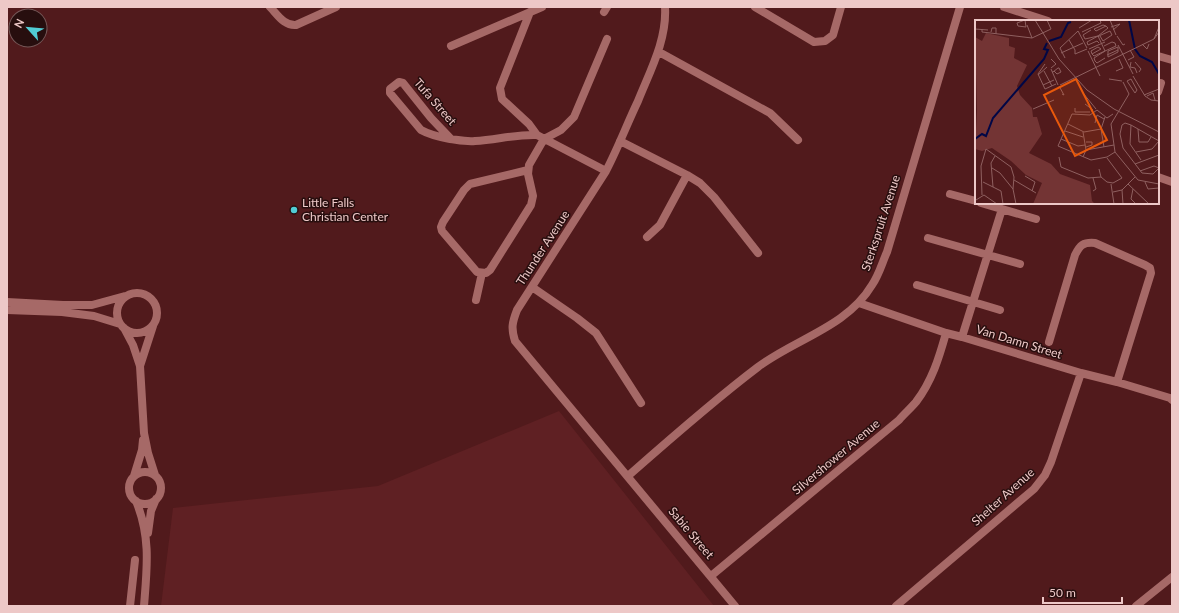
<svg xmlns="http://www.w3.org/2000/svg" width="1179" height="613" font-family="Lato,sans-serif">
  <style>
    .built { fill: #5f2023 }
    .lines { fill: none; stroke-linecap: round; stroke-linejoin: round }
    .street { stroke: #a66967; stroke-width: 8 }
    .poi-dot { fill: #51ccd4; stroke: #270e0e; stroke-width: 1.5 }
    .labels { text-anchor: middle; stroke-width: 3; stroke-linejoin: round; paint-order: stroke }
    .street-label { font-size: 12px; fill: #edc8c7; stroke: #270e0e }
    .poi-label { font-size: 12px; fill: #edc8c7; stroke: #270e0e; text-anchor: start }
    .inset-river { fill: none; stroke: #000746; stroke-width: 2 }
    .inset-road { fill: none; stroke: #8f6060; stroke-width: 1 }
    .view { fill: #e8590c; fill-opacity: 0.15; stroke: #e8590c; stroke-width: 2 }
    .inset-edge { fill: none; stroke: #edc8c7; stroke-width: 2 }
  </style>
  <rect width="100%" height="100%" fill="#511a1c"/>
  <path class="built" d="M559,411L714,606H161L173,508L378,486Z"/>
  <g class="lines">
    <path class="street" d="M270,7C278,15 284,26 296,25L336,7
      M665,7C667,40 650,71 638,101C627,124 618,148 606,171L517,310C512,323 511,328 515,341L735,606
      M755,7L814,42L825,41L833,35L841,7
      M1004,7L1048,21
      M530,12L500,88L502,99L529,124L537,135
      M604,12L607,7
      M451,46L542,7
      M659,52L770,113L798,140
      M1158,56L1172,60
      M1158,92L1161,83
      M451,139L431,118L403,83L399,82L390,89V93L421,130C430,135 439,137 450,139C458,140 467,142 475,141C496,140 516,134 537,135L606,171
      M620,141L687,175L700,183L714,197L758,253
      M528,170L470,184L464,190L443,222L441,227L442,231L477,272L486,273L490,270L531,205L533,196L528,174L529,165L544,139L561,130L574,117L607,39
      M1158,177L1172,182
      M950,194L976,201
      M981,203L1036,219
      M647,237L660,225L687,175
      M928,238L1020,264
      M917,285L1000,310
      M532,287L577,318L596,333L641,403
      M117 313a20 20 0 1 1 40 0a20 20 0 1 1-40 0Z
      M476,300L482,273
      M7,302L63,305H92L125,296
      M859,303L946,333L962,337L1081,373L1117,382L1170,398L1172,400
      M7,310L62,312L94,316L120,324
      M124,328L133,345L140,366L144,433L148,453L155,475
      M962,337L1002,209
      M1049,342L1075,255C1080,245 1083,242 1095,243L1145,265L1150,268L1151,273L1117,382
      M140,366L153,326
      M129 488a16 16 0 1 1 32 0a16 16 0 1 1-32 0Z
      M134,476L142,450L143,440
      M628,476C670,439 713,401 758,367C795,339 847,327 872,285C879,275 882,263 887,252L960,7
      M136,501C151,537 147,568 144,606
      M148,533L151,511L156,499
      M711,576L899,420C904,414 911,408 916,402C932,381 939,358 946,333
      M130,606L135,560
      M896,606L1034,489L1045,475L1051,462L1081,373
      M1136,606L1172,577"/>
  </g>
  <circle class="poi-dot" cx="294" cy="210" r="4"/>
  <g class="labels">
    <g class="street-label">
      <text transform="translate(435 102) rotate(49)" y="4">Tufa Street</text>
      <text transform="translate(881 223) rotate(-72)" y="4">Sterkspruit Avenue</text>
      <text transform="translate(543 248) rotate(-57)" y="4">Thunder Avenue</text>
      <text transform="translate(1019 342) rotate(17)" y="4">Van Damn Street</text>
      <text transform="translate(836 457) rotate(-40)" y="4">Silvershower Avenue</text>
      <text transform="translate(1003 497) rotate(-42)" y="4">Shelter Avenue</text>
      <text transform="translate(691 533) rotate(50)" y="4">Sabie Street</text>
    </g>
    <g class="poi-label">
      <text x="302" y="207">Little Falls<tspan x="302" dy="14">Christian Center</tspan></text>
    </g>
  </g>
  <g transform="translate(975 20)">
    <rect width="184" height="184" fill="#511a1c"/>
    <path d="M11,13L34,18V26L40,28L39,38L52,45L42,66L45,75L57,88L58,97H62L67,114L54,133L76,144L85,154L115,165L117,181L120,184H58L67,163L51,155L36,141L17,128L7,131L0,129L2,91L0,17L7,21Z" fill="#733434"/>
    <path class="inset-river" d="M154,0L160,29L165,36L177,42L184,54M74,21L86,17L93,3L96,2M0,119L7,114L11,116L18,98L69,39L73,30L69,29L72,23"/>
    <path class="inset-road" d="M50,0L42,3L43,6L51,7L50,0M60,0L84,39L112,70L139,89L184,112M135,0L141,15M52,5L57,18M136,7L145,4L138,10M104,8L117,0M0,9L13,10M7,9V12L57,18L76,9L72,0M119,9L121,11L131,6M119,9L128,5L131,6M116,10L108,15L110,19L123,16M103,11L112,28M16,12L17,8H21V14M107,12L126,3L125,0M123,16L133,8L131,6M123,16L130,31M142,16L148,25L150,24M123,17L124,16L126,15L135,11L137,15L128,21L125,16M179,19L184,7M94,20L100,30V34M167,24L172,29L174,24M113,25L112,22L123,16M113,25L122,21L124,23M143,25L158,54M129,26L137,22L140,23M123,27L126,29L117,34L116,31ZM143,27V32L133,37V31ZM114,29L130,22M113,31L125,56M86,33L108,23M100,34L112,29M117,34L119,36L141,26L140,23M132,35L143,30M90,38L85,28L103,11M153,40L159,37L155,30M120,41L119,38L130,31M120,41L122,43L130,38M156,42L155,47L160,48L162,53M160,42L166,49L164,52M70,44L63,54L70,69L81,64M76,48L81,44L76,39M76,49L83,65M69,51L77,66M141,51L148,48L144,39M77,52H78L83,48H84L86,52L82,54L79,51M63,55L72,47M158,56L170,76L176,80L184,81M134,59L147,61M156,59L162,70L160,73L152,61ZM148,62L154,74L136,104L140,132L163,160L184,164M68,65L79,60M85,65L179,19L184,12M84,66L89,75L87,74M108,73L121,89M169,75L184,69M172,76L178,73L180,80M110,84L118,90L116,91M100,88V92H115M58,89L79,80M138,94L132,98L122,90L115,95L97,94L83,126L116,140L132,137L140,132M120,103L122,95L129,99M93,104L109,112L126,109M156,105L155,124L166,140M163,109L164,122H173L176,117M90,111L108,117M86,119L103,126L110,125M184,121L156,105L150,103L147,105L145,114L148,128L167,153L178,154L184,148M111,122H117V125L111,127M129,127L126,109L130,97M111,130L139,125M161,132L177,129L184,121M84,137L86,147L113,158L126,157M108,137L111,130L108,112M160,144L184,135M17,148L25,153L38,169L41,184M124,149L126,157L132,162L138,163L147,158L132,138M165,151L179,146L184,148M50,156L60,162L57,171M39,160L61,173M8,162L26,171L28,184M170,162L173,169L184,168M136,164L139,184M153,164L174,184M18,167L16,143L20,136M158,169L156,179L161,184M147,170L148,184M118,171L121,169L118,158M138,172L147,170L160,157M7,175L6,146L11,129L36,147L39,157L38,169M1,180L9,175L22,184"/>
    <path class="view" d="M101,59L132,120L100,136L69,75Z"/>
    <rect width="184" height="184" class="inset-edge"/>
  </g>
  <rect width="1179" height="613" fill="none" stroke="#edc8c7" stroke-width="16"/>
  <g transform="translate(28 28) rotate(297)"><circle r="19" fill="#270e0e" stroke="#765858"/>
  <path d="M0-3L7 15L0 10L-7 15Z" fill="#51ccd4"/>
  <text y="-6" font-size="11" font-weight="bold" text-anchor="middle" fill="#edc8c7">N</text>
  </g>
  <path d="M1043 597v6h79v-6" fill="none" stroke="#edc8c7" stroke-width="2"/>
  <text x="1049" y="597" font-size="12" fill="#edc8c7" stroke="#270e0e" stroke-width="3" paint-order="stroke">50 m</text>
</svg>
